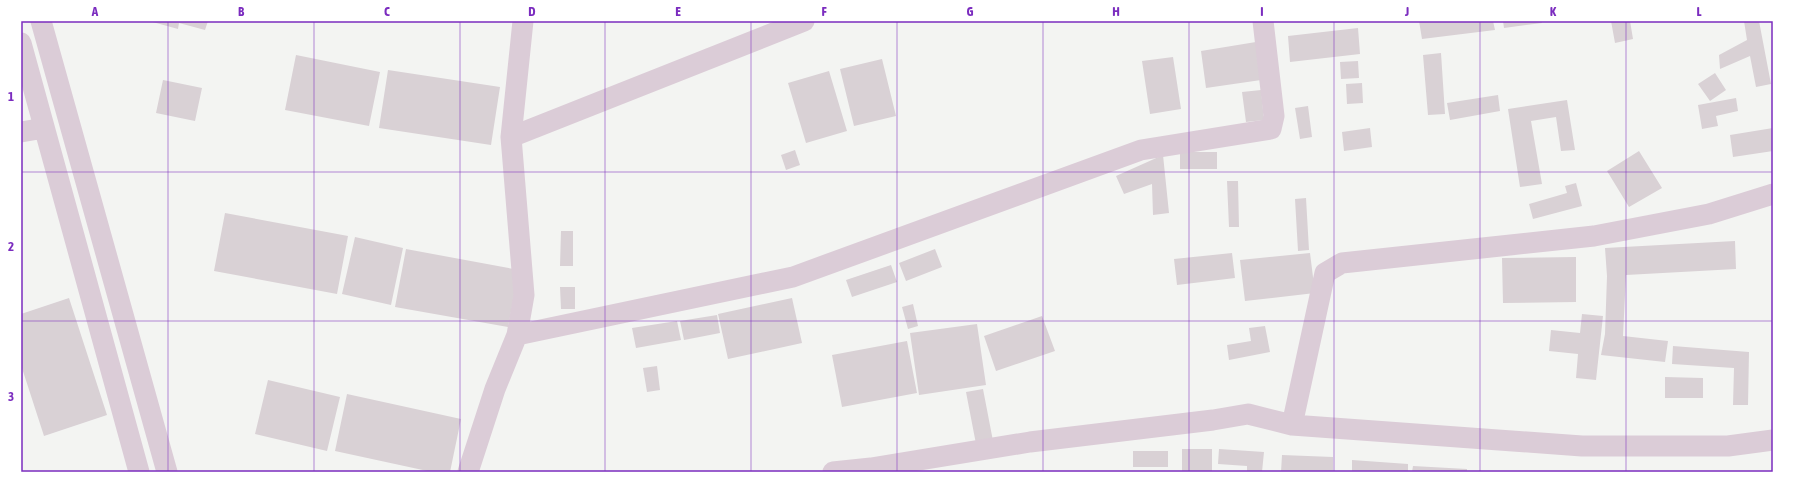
<svg xmlns="http://www.w3.org/2000/svg" width="1794" height="493" font-family="'Asap Condensed',sans-serif">
  <style>
    .building { fill: #d9d1d5 }
    .lines { fill: none; stroke-linecap: round; stroke-linejoin: round }
    .minor { stroke: #dbccd7; stroke-width: 21 }
    .grid { fill: none; stroke: #7b2cbf; stroke-width: 1; stroke-opacity: 0.55 }
    .neatline { fill: none; stroke: #7b2cbf; stroke-width: 1.5 }
    .grid-label { font-size: 13px; text-anchor: middle; font-weight: bold; fill: #7b2cbf }
  </style>
  <rect width="100%" height="100%" fill="#f3f4f2"/>
  <path class="building" d="M149,21H208L205,30L179,23L178,29Z
    M1419,21H1493L1495,30L1422,39Z
    M1503,21H1541L1542,23L1504,28Z
    M1611,21H1630L1633,39L1615,43Z
    M1744,21H1759L1771,84L1756,87L1750,56L1720,69L1719,55L1747,40Z
    M1358,28L1360,54L1290,62L1288,36Z
    M1262,41L1268,79L1206,88L1201,51Z
    M1441,53L1445,114L1428,115L1423,55Z
    M296,55L380,72L369,126L285,110Z
    M1173,57L1181,109L1150,114L1142,61Z
    M882,59L896,116L854,126L840,69Z
    M1358,61L1359,78L1341,79L1340,62Z
    M388,70L500,87L491,145L379,128Z
    M829,71L847,131L806,143L788,83Z
    M1715,73L1726,90L1710,101L1698,84Z
    M163,80L202,88L195,121L156,113Z
    M1362,83L1363,103L1347,104L1346,84Z
    M1261,90L1264,120L1246,122L1242,92Z
    M1498,95L1500,111L1450,120L1447,103Z
    M1736,98L1738,111L1716,116L1718,126L1702,129L1698,105Z
    M1567,100L1575,150L1561,151L1556,117L1531,121L1542,184L1520,187L1508,109Z
    M1308,106L1312,137L1300,139L1295,108Z
    M1370,128L1372,147L1344,151L1342,132Z
    M1773,128V151L1733,157L1730,135Z
    M795,150L800,165L786,170L781,155Z
    M1639,151L1662,188L1629,207L1607,171Z
    M1180,152H1217V169H1180Z
    M1163,155L1169,213L1153,215L1152,184L1124,194L1116,176Z
    M1227,181H1238L1239,227H1229Z
    M1576,183L1582,206L1533,219L1529,204L1567,193L1565,186Z
    M1306,198L1309,250L1298,251L1295,199Z
    M225,213L348,236L337,294L214,271Z
    M561,231H573V266H560Z
    M355,237L403,248L391,305L342,294Z
    M1735,241L1736,269L1626,275L1623,336L1668,341L1665,362L1601,355L1605,334L1607,276L1605,248Z
    M406,249L519,270L508,327L395,307Z
    M935,249L942,267L906,281L899,263Z
    M1232,253L1235,278L1177,285L1174,259Z
    M1310,253L1315,293L1245,301L1240,260Z
    M1576,257V302L1503,303L1502,258Z
    M891,265L897,282L852,297L846,280Z
    M560,287H575V309H561Z
    M69,298L107,415L44,436L21,365V314Z
    M792,298L802,343L728,359L718,314Z
    M913,304L918,326L908,329L902,307Z
    M1582,314L1603,316L1596,380L1576,378L1578,354L1549,351L1551,330L1580,333Z
    M717,315L720,333L684,340L680,321Z
    M1042,316L1055,351L996,371L984,336Z
    M677,321L681,340L636,348L632,328Z
    M977,324L986,385L919,395L910,333Z
    M1265,326L1270,352L1229,360L1227,345L1251,341L1249,328Z
    M907,341L917,393L842,407L832,355Z
    M1673,346L1749,352L1748,405H1733L1734,368L1672,364Z
    M657,366L660,390L647,392L643,368Z
    M1665,377L1703,378V398H1665Z
    M268,380L340,397L327,451L255,434Z
    M983,389L993,441L976,444L966,392Z
    M347,394L461,419L450,472H432L335,451Z
    M1182,449H1212V472H1182Z
    M1219,449L1264,452L1262,472H1247V466L1218,464Z
    M1133,451H1168V467H1133Z
    M1282,455L1333,457V472H1281Z
    M1352,460L1408,464V472H1352Z
    M1413,466L1467,469V472H1412Z"/>
  <g class="lines">
    <path class="minor" d="M41,21L167,472
      M21,43L139,472
      M21,132L44,128
      M511,137L804,21
      M517,335L793,277L1141,150L1271,129L1274,116L1263,21
      M1292,425L1325,273L1342,263L1594,236L1709,214L1773,194
      M468,472L495,389L517,335L524,295L511,137L523,21
      M833,472L871,468L1030,442L1213,420L1248,414L1292,425L1582,446H1728L1773,440"/>
  </g>
  <path class="grid" d="M168,21V472M314,21V472M460,21V472M605,21V472M751,21V472M897,21V472M1043,21V472M1189,21V472M1334,21V472M1480,21V472M1626,21V472M21,172H1773M21,321H1773"/>
  <rect width="1794" height="493" fill="none" stroke="#ffffff" stroke-width="44"/>
  <rect x="22" y="22" width="1750" height="449" class="neatline"/>
  <g class="grid-label">
    <text x="95" y="16">A</text>
    <text x="241" y="16">B</text>
    <text x="387" y="16">C</text>
    <text x="532" y="16">D</text>
    <text x="678" y="16">E</text>
    <text x="824" y="16">F</text>
    <text x="970" y="16">G</text>
    <text x="1116" y="16">H</text>
    <text x="1262" y="16">I</text>
    <text x="1407" y="16">J</text>
    <text x="1553" y="16">K</text>
    <text x="1699" y="16">L</text>
    <text x="11" y="101">1</text>
    <text x="11" y="251">2</text>
    <text x="11" y="401">3</text>
  </g>
</svg>
